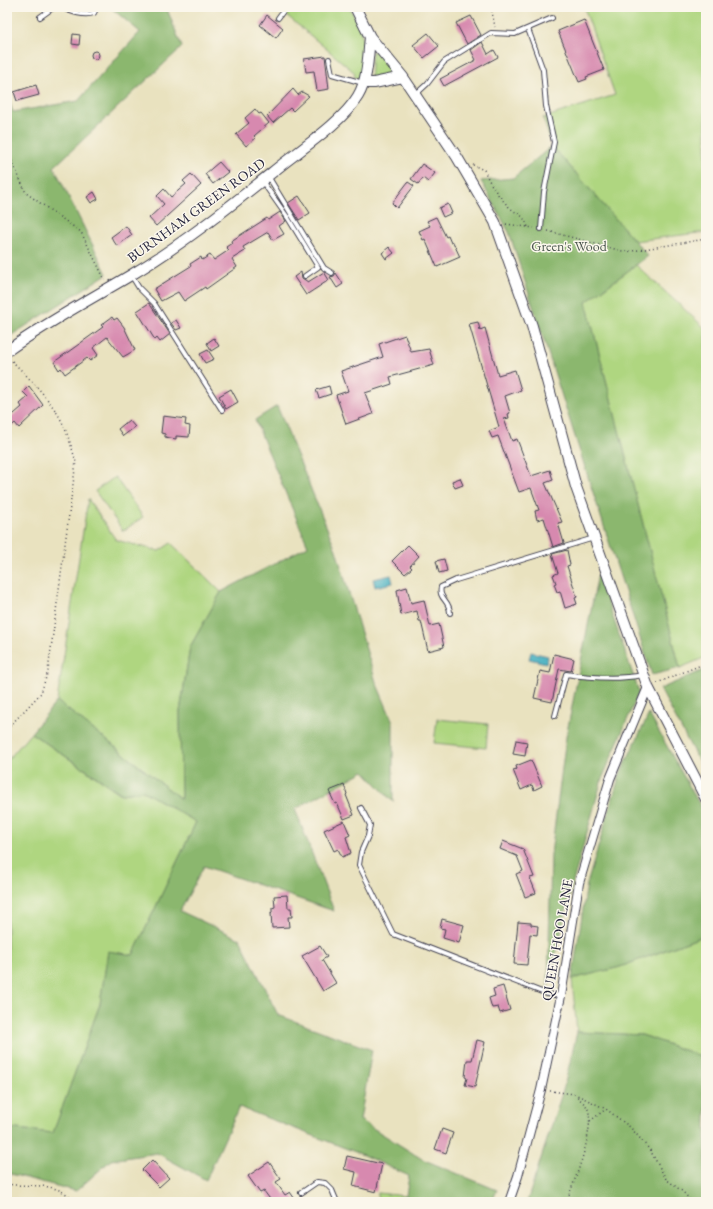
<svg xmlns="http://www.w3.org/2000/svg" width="713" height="1209" font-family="'EB Garamond',serif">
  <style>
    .green { fill: #afd680; stroke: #687c5e }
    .forest { fill: #8bb76e; stroke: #566c54 }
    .water { fill: #42aebf; stroke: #32687d }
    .building { fill: #d789af }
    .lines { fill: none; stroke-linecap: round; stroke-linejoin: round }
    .service-casing { stroke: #403f4f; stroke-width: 6 }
    .minor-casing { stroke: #403f4f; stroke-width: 10 }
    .tertiary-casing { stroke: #403f4f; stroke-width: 12 }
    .path { stroke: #403f4f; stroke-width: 1.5; stroke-dasharray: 1 3; stroke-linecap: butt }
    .service { stroke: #fff; stroke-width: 4 }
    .minor { stroke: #fff; stroke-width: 8 }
    .tertiary { stroke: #fff; stroke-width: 10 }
    .labels { text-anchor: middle; stroke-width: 3; stroke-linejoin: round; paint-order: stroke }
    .street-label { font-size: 14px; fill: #22223b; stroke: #fbf7ec }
    .park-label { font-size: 14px; fill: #4c5850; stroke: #fbf7ec }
  </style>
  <rect width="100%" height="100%" fill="#fbf7ec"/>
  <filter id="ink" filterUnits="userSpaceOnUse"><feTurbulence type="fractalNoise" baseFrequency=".025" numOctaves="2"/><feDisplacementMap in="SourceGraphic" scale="8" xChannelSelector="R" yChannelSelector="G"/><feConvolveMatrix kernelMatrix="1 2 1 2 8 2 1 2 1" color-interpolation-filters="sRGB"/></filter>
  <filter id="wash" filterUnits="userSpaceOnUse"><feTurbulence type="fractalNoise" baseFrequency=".012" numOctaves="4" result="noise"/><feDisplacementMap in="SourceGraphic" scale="16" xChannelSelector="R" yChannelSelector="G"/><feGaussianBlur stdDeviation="0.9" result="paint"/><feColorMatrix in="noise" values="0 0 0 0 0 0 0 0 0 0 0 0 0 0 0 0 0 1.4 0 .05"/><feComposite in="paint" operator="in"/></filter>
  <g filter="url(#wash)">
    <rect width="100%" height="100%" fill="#e9e2bf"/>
    <path class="green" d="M290,7H348C366,27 365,55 360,79L354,77L355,73L285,14Z
      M584,7H706V232L635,241L552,146L543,118L615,95Z
      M375,51L392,70V75L375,79L370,78L372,52Z
      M636,265L706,329V657L680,668L586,302Z
      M115,477L143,517L123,531L95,491Z
      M88,499L116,540L159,551L171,543L221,592L190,647L180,712L181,799L57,701Z
      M437,719L488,724L486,748L434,743Z
      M31,733L121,794L143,791L196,822L133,955L108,952L100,1004L53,1133L7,1128V761Z
      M706,935V1058L642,1035L577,1032L572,979L620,967Z
      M378,1193L405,1196V1202H377Z"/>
    <path class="forest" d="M110,7H168L167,9L182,47L54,167L107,274L7,338V94L13,112L78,101L140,32Z
      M552,146L648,256L586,302L680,668L652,675L509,232L481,181L513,178Z
      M277,406L336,550L376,682L393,722V802L364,771L295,809L334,911L204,866L180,911L240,939L278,1015L372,1050L360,1120L422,1159L497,1190L492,1202H405L409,1176L363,1155L239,1107L206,1180L157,1153L111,1160L76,1191L7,1173V1128L53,1133L100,1004L108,951L133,955L196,822L143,791L122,794L31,733L57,701L181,799L180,712L190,647L221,592L308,546L255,420Z
      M598,574L639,692L602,779L573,882L548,987L551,854L566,737Z
      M706,669V775L660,689Z
      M649,714L706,816V935L620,967L572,979L587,884L620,774Z
      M577,1032L642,1035L706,1058V1202H527L564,1087Z"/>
    <path class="water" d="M391,575L393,583L375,587L373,579Z
      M531,652L548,656L546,663L529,659Z"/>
    <g id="blocks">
      <path class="building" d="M267,15L283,28L276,38L260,25Z
        M471,16L481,35L467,44L456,23Z
        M584,20L604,70L586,77L587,79L579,82L558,31Z
        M428,33L439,46L424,58L413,45Z
        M73,34L80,35L79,45L72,44Z
        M482,42L488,54L494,50L498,57L444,86L440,79L476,60L471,50Z
        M91 55a4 4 0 1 1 8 0a4 4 0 1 1-8 0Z
        M325,56L329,89L317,91L314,71L306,72L304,59Z
        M36,85L39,95L17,101L14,92Z
        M293,89L298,95L302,92L309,96L293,111L290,108L273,123L267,116Z
        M255,109L259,114L261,113L269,123L254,136L256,138L246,146L236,134L249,123L245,118Z
        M219,162L228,172L213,184L205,174Z
        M422,164L435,173L428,182L423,178L418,184L411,179Z
        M191,174L201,185L156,226L149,218L164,204L157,196L164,189L171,197L186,184L183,181Z
        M408,182L414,186L397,208L392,203Z
        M94,192L98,199L91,203L87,197Z
        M299,196L310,213L299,220L288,203Z
        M448,204L452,213L443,217L439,208Z
        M280,212L286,221L279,226L284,234L273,240L268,232L243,247L245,251L232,259L237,267L206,289L205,287L184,301L178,292L161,301L154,289L191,266L190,264L201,257L202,260L210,255L214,260L229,250L226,247L232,243L231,241L267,218L268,220Z
        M436,217L446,237L448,236L451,243L453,242L460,257L437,267L425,239L423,240L419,231L430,226L427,221Z
        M126,226L132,235L117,246L111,237Z
        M389,247L394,253L386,259L382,253Z
        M301,272L302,278L308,282L324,272L329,280L306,295L294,277Z
        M336,273L343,284L337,288L330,277L334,276Z
        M149,303L170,334L160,342L157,338L155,340L137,311Z
        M112,317L114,320L117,318L124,327L135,350L123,357L107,337L93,348L98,355L90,361L87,358L65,374L61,368L59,370L54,362L103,327L101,325Z
        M176,320L181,328L176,330L171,323Z
        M478,322L480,330L485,328L498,375L515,370L521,390L505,396L510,413L508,414L509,418L504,419L512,441L517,439L531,476L550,470L553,480L545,483L562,522L558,523L564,543L553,547L544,518L537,520L535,511L539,510L531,488L519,492L498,436L492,438L489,431L499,427L469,324Z
        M405,335L411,352L429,349L434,365L390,377L392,384L365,393L373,414L346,424L336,395L348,391L341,371L383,357L379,344Z
        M214,338L219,346L211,351L207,343Z
        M208,350L214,359L205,363L200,354Z
        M29,386L43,405L19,428L15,423L7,430V420L22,407L20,404L28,397L23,392Z
        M329,386L331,394L319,398L316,390Z
        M231,389L238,402L226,409L219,396Z
        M163,416L186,419L185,425L190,426L189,437L176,436V439L165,437V434L161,433Z
        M129,420L135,427L123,436L118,429Z
        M460,478L463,485L455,488L452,481Z
        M408,545L419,556L410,566L412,568L405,574L392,561Z
        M567,550L570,565L567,566L577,597L575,598L577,604L565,608L560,591L557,592L554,584L556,583L553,575L558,573L552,554Z
        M444,559L447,571L439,573L436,561Z
        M407,587L411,603L424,600L430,626L439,624L444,647L428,651L421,621H419L417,611L401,615L397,590Z
        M554,654L574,659L571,671L559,669L552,702L534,698L540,671L550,673Z
        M516,740L527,742L525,756L513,754Z
        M531,760L542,786L534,790L532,785L521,790L513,770L517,769L516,766Z
        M344,785L347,794L346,795L354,815L344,819L337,803L335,804L329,791Z
        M344,821L350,835L346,837L351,853L342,857L338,849L334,851L324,830Z
        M503,841L523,849L534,877L530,878L536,893L525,897L516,874L523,871L517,856L500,849Z
        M287,895L288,908H291L292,917H288L289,927L272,928L271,913L272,912V908L275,907L274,896Z
        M442,919L464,925L459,943L443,938L445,929L440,928Z
        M518,922L531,923V925L538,926L537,935L530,934L527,965L514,964Z
        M320,946L327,957L322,960L336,983L323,991L302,956Z
        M503,986L510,1010L500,1013L498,1007L492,1008L489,998L495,996L493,989Z
        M477,1040L485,1042L475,1087L465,1085L467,1078L465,1077L467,1060H472Z
        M442,1129L453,1133L446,1153L435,1149Z
        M347,1156L382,1164L376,1192L353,1186L356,1172L344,1169Z
        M152,1160L169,1178L159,1187L142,1170Z
        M269,1162L281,1179L276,1182L285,1195L290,1192L297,1202H272L264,1191L260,1193L248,1176Z"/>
    </g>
  </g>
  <g filter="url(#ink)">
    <use href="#blocks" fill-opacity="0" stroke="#403f4f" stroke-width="1"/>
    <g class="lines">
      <defs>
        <path id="service" d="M60,7C70,11 83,17 94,13L97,7
          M40,17L54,7H59
          M278,18L286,7
          M528,29L543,70L546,106L554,142L544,192L541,229
          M329,59L332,74L363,83
          M415,95L427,84L444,62L491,33L515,34L552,18
          M268,176L324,268L332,273
          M262,181L288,218L318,267L305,276
          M131,275L139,288L154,303L222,410
          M450,613C450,600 438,599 441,587L456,580L594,538
          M555,716L566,674C592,678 617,680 643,675
          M361,808L370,825L368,836L361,852L359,865L393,934L547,994L561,996
          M301,1193L317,1182L325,1183L332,1190L337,1202"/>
        <path id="minor" d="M509,1202L518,1176L541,1090L561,996L579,883L610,779L648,687"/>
        <path id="tertiary" d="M355,7L370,37L403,77L457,157L495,222L532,326L576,487L648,687L706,799
          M364,83H374L403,77
          M7,351C47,322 89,300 131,275C185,243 235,202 284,163C307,145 344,120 358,96C368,79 368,56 370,37"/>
      </defs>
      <use href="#service" class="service-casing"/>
      <use href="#minor" class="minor-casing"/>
      <use href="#tertiary" class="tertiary-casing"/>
      <path class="path" d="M491,7L495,27
        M7,150L26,193L81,232L105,280
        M473,165L484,170C490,184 498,196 509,207C520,217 522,212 528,227
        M506,224L534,228
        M548,231L626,252L706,239
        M657,683L706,663
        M7,729L41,693L48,671L76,462C71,445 65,424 55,410C43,392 27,376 11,360
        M550,1091L575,1094L606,1109L630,1127L650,1150L666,1179L683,1192L692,1202
        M590,1121L606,1109
        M7,1184C33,1188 56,1180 75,1202
        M566,1202C574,1183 597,1126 587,1107C584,1103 579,1099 576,1095"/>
      <use href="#service" class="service"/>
      <use href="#minor" class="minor"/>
      <use href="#tertiary" class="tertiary"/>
    </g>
  </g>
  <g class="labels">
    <g class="street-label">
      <text transform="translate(196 210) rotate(-36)" y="5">BURNHAM GREEN ROAD</text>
      <text transform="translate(557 940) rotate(-80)" y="5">QUEEN HOO LANE</text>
    </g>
    <g class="park-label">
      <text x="569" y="251">Green's Wood</text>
    </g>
  </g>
  <rect width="713" height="1209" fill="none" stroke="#fbf7ec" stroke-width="24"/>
</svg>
